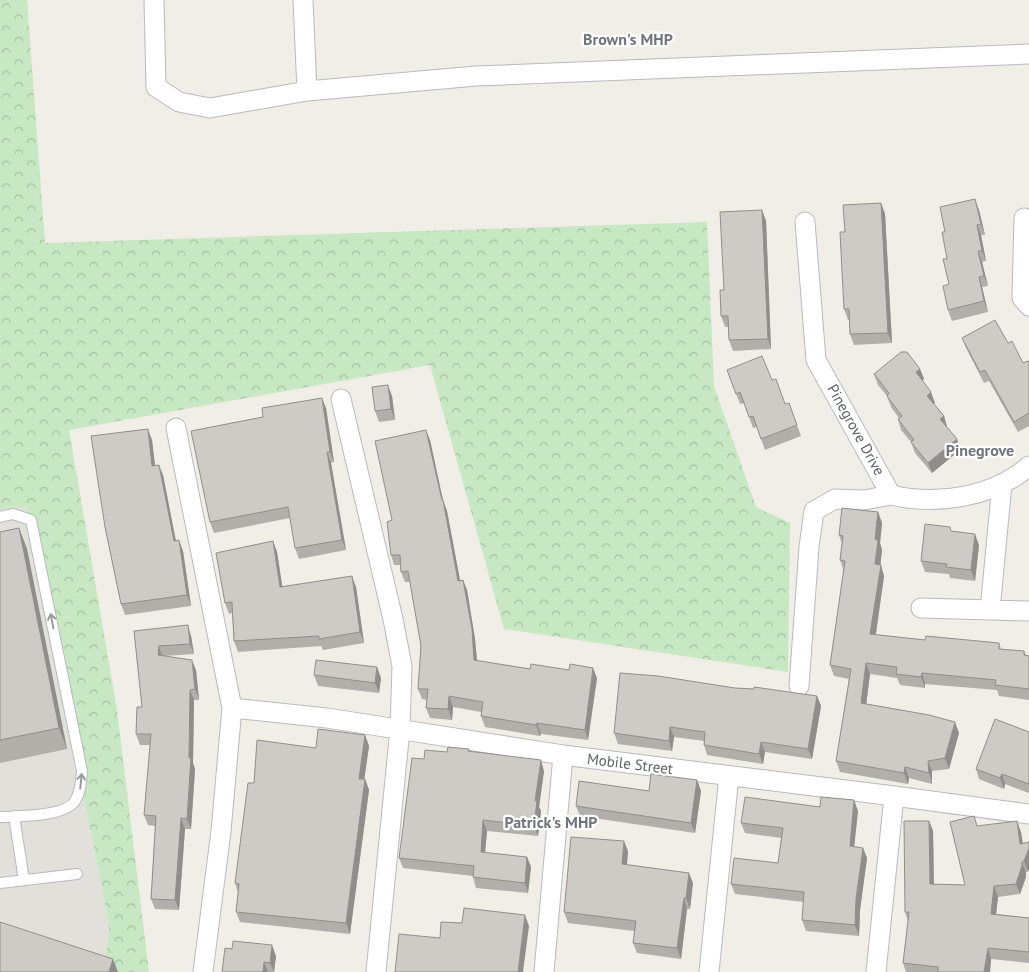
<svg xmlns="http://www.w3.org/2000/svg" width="1029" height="972" font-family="'PT Sans',sans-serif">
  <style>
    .industrial { fill: #e2e0db }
    .forest { fill: url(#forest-crowns) }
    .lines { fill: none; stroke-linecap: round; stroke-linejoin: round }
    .lane-casing { stroke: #b7babe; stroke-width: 12 }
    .street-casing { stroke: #b7babe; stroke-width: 21 }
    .lane { stroke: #fff; stroke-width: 10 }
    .street { stroke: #fff; stroke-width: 19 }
    .wall { fill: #b1afaa }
    .shaded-wall { fill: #908e8b }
    .building { fill: #cecbc6; stroke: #908e8b }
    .oneway { stroke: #969a9c }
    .labels { text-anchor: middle; stroke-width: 4.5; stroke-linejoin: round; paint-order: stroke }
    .street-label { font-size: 15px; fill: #5e6367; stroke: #fff }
    .neighbourhood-label { font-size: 16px; font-weight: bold; fill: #6f757a; stroke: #fff }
  </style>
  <defs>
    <pattern id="forest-crowns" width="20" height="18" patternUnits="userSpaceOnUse" patternTransform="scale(1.25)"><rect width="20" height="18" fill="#c7e8c3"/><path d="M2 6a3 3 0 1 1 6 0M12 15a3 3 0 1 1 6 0" fill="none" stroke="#a5c0a2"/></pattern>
  </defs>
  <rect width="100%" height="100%" fill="#f1eee7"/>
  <path class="industrial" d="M27,506L109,925L105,972H0V509Z"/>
  <path class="forest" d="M0,0H27L45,243L707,222L714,386L756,507L790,523L788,672L504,629L430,365L69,430L117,710L149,972H105L109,925L27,507L0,509Z"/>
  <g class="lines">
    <defs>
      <path id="lane" d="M0,517L13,514L31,520L82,771C81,781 81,792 75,801C64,817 18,816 0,817
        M14,816L24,880
        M0,883L77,874"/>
      <path id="street" d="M154,0L156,87L179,102L210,108L307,91L476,76L1029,54
        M303,0L307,91
        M1024,218L1022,298L1029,306
        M805,222L816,360L891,495C937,506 993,497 1029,466
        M341,399L393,619L402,666L400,729L376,972
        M176,428L232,708L221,831L203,972
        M921,608L1029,611
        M990,610L1002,484
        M799,686L809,547L814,511L835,499L864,500L891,495
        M232,708L327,718L563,755L894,796L1029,814
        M544,972L563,755
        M709,972L729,776
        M876,972L894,796"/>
    </defs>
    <use href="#lane" class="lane-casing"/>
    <use href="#street" class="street-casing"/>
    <use href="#lane" class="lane"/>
    <use href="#street" class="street"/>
  </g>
  <path class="wall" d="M881,203L885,214L892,343L854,345L850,334L849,320H848L844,309L845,232Z
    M762,210L766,221L771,349L733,351L729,340V327H725L721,316L724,290Z
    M979,210L985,235H981L986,261L982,262L988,286L982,287L988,312L952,321L948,310L949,284L945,232Z
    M962,338L1008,343L1023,363L1029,362V426L1018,432L989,381L984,383L966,348Z
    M920,369L924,379L922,381L935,403L934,404L944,416L947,427L957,439L960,450L932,473L915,453L911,442L901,430L898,419L899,418L891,407L887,396L878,385L874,374Z
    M727,370L772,380L785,404L789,403L801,436L765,450L757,427L753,428L744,403L740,404Z
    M392,396L395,420L379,422L375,411Z
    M326,408L334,462L331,463L346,550L299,559L295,548L290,518L214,533L210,522Z
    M152,440L155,465L163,475L176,541L183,551L191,606L125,615L121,604Z
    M430,440L443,500L447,511L460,580H463L467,590L475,639L477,661L530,669L597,678L588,740L541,734L540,736L485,727L481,716V712L453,707L452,720L430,718L426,708L427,700L422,699L418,689L421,646L410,582H405L401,572L400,565H394L391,555L392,520Z
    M878,512L882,523L880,543L882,550L880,565L884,576L876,635L925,640L999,643L1001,649L1024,651L1026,655L1029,656V700L999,696L997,690L925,684V688L900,685L897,678L870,674L866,704L959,733L949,769L932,771V784L909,778L908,784L840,772L836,761L849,679L834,676L830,665L844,571L840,560L842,544L839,535Z
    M19,528L27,549L67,749L0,763V532Z
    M952,532L979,545L975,581L950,578L949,574L925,572L921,561Z
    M273,541L277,552L282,586L356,587L364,643L323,650L321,646L238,652L234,641L232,613L229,614L225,603Z
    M134,631L191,636L194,654L164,656L196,670L199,700H194L193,763L195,769L191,829H185L179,910L155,909L151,899L155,826L148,825L144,815L150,745H140L136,734L142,707Z
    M377,667L381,678L379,693L318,686L314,675Z
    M735,688L754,689L817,696L821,706L812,759L765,752L763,764L707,755L704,745V741L674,737L672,751L618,744L614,733Z
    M1029,732V793L1005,784L1004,789L979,779L976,769Z
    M365,735L369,746L364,779H365L369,790L350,934L240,922L236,912L238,893L235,883L254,783L316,748Z
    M469,749L470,752L544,771L539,807L541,811L538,836L487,831L485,853L527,857L531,867L528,893L476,888L473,877V876L403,868L399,858L424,759L447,752Z
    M697,780L701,791L695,833L580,816L576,806Z
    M820,807L858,811L854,847L863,848L867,858L860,910L859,936L806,931L802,920L804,902L735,894L731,884L778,863L781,838L745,833L741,823Z
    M929,821L933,831L934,884L965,885L978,826L1021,832L1023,843L1028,872H1026V877L1020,894L998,897L996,914L1029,918V963L991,959L990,972H906L903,963L908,921L905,912Z
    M628,851L627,865L693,883L690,909H687L681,959L637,953L633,943L634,931L568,923L564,912Z
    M276,956L274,972H222Z"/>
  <path class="shaded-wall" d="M975,199L979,210L985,235L981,224Z
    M881,203L885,214L892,343L888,333Z
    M762,210L766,221L771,349L768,339Z
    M977,225L981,235L986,261L982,251Z
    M978,251L982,262L988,286L984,276Z
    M979,277L982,287L988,312L984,301Z
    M920,369L924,379L919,383L916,372Z
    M388,385L392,396L395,420L391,409Z
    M931,392L935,403L931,406L927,396Z
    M322,398L326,408L334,462L330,452Z
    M944,416L947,427L944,430L940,419Z
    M148,429L152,440L156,476L152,466Z
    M426,430L430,440L445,510L443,500L447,511L462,591L458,581Z
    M957,439L960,450L932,473L928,463Z
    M327,452L331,463L346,550L342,540Z
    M159,465L163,475L178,552L174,541Z
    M878,512L882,523L880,543L882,550L880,569L881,565L884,576L874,645L870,634L875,564V539Z
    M19,528L27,549L67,749L59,728Z
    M975,534L979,545L975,581L971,570Z
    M179,540L183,551L191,606L187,595Z
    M273,541L277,552L284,597L280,587Z
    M352,576L356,587L364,643L360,632Z
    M463,580L467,590L475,639L478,671L474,660Z
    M188,625L191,636L194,654L190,644Z
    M159,646L162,656L158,655Z
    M192,660L196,670L199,700L195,689Z
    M866,663L870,674L865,714L861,703Z
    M377,667L381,678L379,693L375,683Z
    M593,668L597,678L588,740L585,730Z
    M922,673L925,684V688L921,677Z
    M190,690L194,700L193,763L195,769L191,829L187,819L189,758Z
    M449,696L453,707L452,720L448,709Z
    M817,696L821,706L812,759L808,749Z
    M955,722L959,733L949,769L945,758Z
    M537,723L541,734L540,736L536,725Z
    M670,727L674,737L672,751L669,741Z
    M365,735L369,746L363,789L359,779Z
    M761,742L765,752L763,764L759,754Z
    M541,760L544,771L539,807L541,811L538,836L534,826L535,801Z
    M928,761L932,771V784L929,773Z
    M905,767L909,778L908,784L904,773Z
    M1002,774L1005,784L1004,789L1000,778Z
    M365,779L369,790L350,934L346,923Z
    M697,780L701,791L695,833L691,823Z
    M854,800L858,811L853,857L850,846Z
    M181,818L185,829L179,910L175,900Z
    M483,820L487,831L484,863L481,852Z
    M929,821L933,831L934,894L930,884Z
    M1017,821L1021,832L1024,854L1020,844Z
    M624,841L628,851L626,875L622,864Z
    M863,848L867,858L860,910L859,936L855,925L856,899Z
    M1029,848V869L1028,872L1024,861Z
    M527,857L531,867L528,893L525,883Z
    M1022,862L1026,872V877L1020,894L1016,884Z
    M689,873L693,883L690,909L686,898Z
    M994,886L998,897L995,924L991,914Z
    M684,898L687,909L681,959L677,948Z
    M525,915L529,926L523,972H518Z
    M272,945L276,956L274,972L270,963Z
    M988,948L991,959L990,972H984Z
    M113,959L118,972H109Z
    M264,962L268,972H263Z"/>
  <path class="building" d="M975,199L981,224L977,225L982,251H978L984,276L979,277L984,301L948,310L943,286L949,284L943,259H947L942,232H945L940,207Z
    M881,203L888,333L850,334L849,309H844L840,232H845L843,205Z
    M762,210L768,339L729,340L728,316H721L720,290H724L720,212Z
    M995,320L1008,343L1012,341L1023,363L1028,361L1029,362V413L1014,422L985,370L980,372L962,338Z
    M901,352H907L920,369L916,372L931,392L927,396L944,416L940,419L957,439L928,463L911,442L914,440L898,419L902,416L887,396L889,393L874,374Z
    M762,356L772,380L776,379L785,404L789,403L797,425L761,439L753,416L749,417L740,392L736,394L727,370Z
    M388,385L391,409L375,411L372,387Z
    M322,398L330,452H327L342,540L295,548L288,507L210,522L191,431L263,417L262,408Z
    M148,429L152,466L159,465L174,541L179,540L187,595L121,604L105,527L91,436Z
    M426,430L442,500H443L458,581L463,580L472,629L474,660L530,669L531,664L569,670L570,664L593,668L585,730L537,723L536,725L481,716L483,702L449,696L448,709L426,708L428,689H418L421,646L408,571L401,572L400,555H391L387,522L392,520L375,441Z
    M842,508L878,512L875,539L878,540L875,564L881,565L870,634L925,640L926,636L999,643V649L1024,651V655L1029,656V689L995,685L996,680L922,673L921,677L896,674L897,667L866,663L861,703L929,715L955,722L945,758L928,761L929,773L905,767L904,773L836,761L851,669L830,665L845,561L840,560L843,536L839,535Z
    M925,524L950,527L951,531L975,534L971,570L946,567L947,564L921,561Z
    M19,528L59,728L0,740V532Z
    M273,541L280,587L352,576L360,632L319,639V636L234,641L232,602L225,603L216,553Z
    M188,625L190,644L159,646L158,655L192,660L195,689L190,690L189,758H191L187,819L181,818L175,900L151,899L156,816L144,815L151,734H136L137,707H142L134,631Z
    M316,660L377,667L375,683L314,675Z
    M620,673L658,676L735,688L754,689V687L817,696L808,749L761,742L759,754L704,745L705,732L670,727L669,741L614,733Z
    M995,719L1029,732V784L1002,774L1000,778L976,769Z
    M318,729L365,735L359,779H365L346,923L236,912L239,884L235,883L248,783H254L257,740L316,748Z
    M448,747L469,749L468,751L541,760L535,801H537L534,826L483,820L481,852L527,857L525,883L473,877L474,866L399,858L412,758L424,759L425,750L447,752Z
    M651,774L697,780L691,823L576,806L579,781L649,791Z
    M745,797L820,807L821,797L854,800L850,846L863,848L856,899L855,925L802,920L804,892L731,884L734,858L778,863L783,828L741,823Z
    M974,816L977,826L1017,821L1020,844L1029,842V848L1024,861L1022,862V866L1016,884L994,886L991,914L1029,918V952L988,948L984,972H938V967L903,963L909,912H905L904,821H929L930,884L965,885L950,822Z
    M571,837L624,841L622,864L689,873L686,898H684L677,948L633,943L636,921L564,912Z
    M464,908L525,915L518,972H395L399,934L440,938L441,922L462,923Z
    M0,922L113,959L109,972H0Z
    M233,941L272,945L270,963L264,962L263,972H222L225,948L232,949Z"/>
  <defs><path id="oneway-shaft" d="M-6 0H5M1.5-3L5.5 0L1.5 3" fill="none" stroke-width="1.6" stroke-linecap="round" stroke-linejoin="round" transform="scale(1.25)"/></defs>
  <g class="oneway">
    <use href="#oneway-shaft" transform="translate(52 621) rotate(-101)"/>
    <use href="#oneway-shaft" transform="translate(81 781) rotate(-84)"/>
  </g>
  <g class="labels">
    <g class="street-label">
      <text transform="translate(856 430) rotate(61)" y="5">Pinegrove Drive</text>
      <text transform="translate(630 764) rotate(7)" y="5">Mobile Street</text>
    </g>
    <g class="neighbourhood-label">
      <text x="628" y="45">Brown's MHP</text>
      <text x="980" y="456">Pinegrove</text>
      <text x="551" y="828">Patrick's MHP</text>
    </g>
  </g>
</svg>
